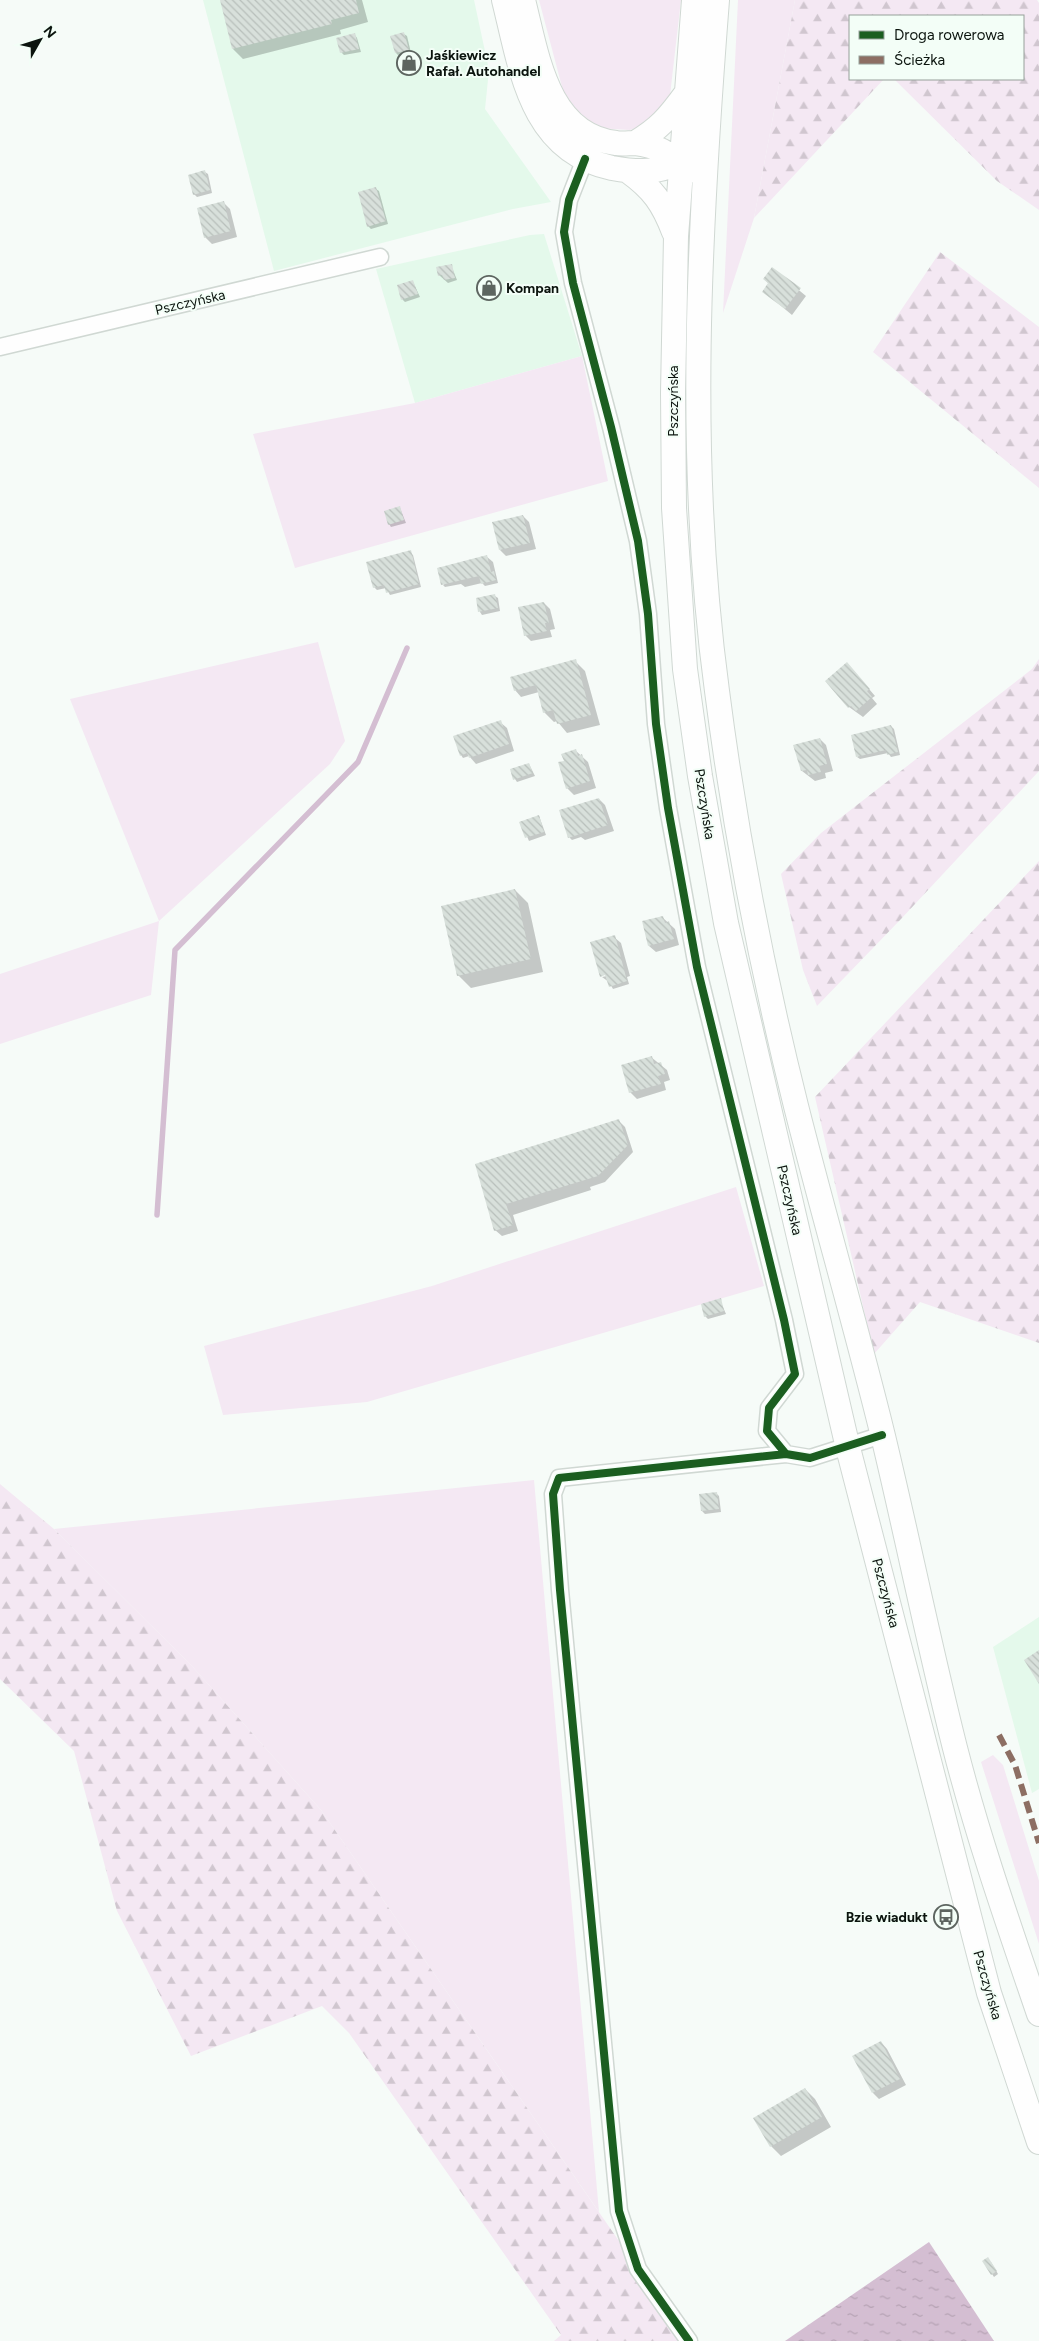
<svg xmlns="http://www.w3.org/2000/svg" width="1039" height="2341" font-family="Figtree,sans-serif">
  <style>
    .built { fill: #e4f9eb }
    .grass { fill: #f4e8f3 }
    .forest { fill: url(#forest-firs) }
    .water { fill: url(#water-ripples) }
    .shadow { fill: #0003 }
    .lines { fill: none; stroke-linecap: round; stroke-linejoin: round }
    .stream { stroke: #d4bed2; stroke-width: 5.5 }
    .building { fill: url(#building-back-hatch) }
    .minor-casing { stroke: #d0d8d3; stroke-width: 19 }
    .secondary-casing { stroke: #d0d8d3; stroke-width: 26 }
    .minor { stroke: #fefefe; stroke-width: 16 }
    .secondary { stroke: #fefefe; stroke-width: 24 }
    .quiet { stroke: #8d6e63; stroke-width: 6; stroke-dasharray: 12 6; stroke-linecap: butt }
    .cycleway-casing { stroke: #f3fef7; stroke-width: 11 }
    .cycleway { stroke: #1b5e20; stroke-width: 8 }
    .labels { text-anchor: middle; stroke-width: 4; stroke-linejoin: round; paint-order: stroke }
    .poi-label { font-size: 14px; font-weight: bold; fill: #0b140e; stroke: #f3fef7; text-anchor: start }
    .street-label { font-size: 14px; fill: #0b140e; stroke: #f3fef7 }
  </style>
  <defs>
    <pattern id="forest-firs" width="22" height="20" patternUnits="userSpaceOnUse" patternTransform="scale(1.25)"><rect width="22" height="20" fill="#f4e8f3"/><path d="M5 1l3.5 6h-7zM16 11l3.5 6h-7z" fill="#d0c6cf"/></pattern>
    <pattern id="water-ripples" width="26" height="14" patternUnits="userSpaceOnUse" patternTransform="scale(1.25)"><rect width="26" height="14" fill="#d4bed2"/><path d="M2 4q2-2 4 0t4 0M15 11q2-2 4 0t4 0" fill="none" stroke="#b5a2b3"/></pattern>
    <pattern id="building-back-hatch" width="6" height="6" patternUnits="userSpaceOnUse" patternTransform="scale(1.25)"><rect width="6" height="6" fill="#d8e0db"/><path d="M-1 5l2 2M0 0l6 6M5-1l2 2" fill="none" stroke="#b8bfbb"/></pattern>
  </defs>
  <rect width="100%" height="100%" fill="#f6fbf8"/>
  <path class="built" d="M203,0H474L489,70L485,109L551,202L513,209L274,271Z
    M544,234L582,356L415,403L376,269L530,235Z
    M1039,1617V1789L1032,1793L993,1647Z"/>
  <path class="grass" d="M539,0H681L669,104L655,121L630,130L596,128L566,102Z
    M738,0H795L754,218L723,313Z
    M582,356L608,481L295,568L253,434L415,403Z
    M318,642L345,741L330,764L159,921L151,995L0,1044V974L159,921L70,699Z
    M736,1187L764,1286L367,1402L223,1415L204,1346L432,1286Z
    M534,1480L599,2212L321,1810L191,1665L54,1529Z
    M993,1755L1003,1765L1039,1881V1944L981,1762Z"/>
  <path class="forest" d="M795,0H1037L1039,3V210L997,181L894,79H1023V16H850V79H884L754,218Z
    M940,252L1039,327V488L873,352Z
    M1039,659V771L901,919L817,1006L803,970L781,874L821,833L1032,669Z
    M1039,861V1343L920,1302L874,1354L815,1097Z
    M0,1484L54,1529L191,1665L321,1810L688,2341H554L561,2335L349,2033L322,2006L191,2056L117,1911L74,1751L0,1679Z"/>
  <path class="water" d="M929,2242L994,2341H785Z"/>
  <path class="shadow" d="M221,0H362L368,22L340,30L341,34L243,59L233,49Z
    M404,34L407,36L411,53L399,56L396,53L392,37Z
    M355,35L357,38L361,52L344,55L341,52Z
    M205,172L208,174L212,193L197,197L194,194Z
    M376,189L379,191L388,224L371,229L368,226Z
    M223,202L230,209L237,237L212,244L205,237Z
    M451,265L457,280L448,283L439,275Z
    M772,268L806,296L792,315L763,291L769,284L764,279Z
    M413,282L420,297L405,302L402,299Z
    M400,508L406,523L391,527L389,524Z
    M523,516L529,522L536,549L506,556L500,550Z
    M410,552L413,555L421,587L390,595L386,588L377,590L374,587Z
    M486,556L493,562L498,583L485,586L482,583L465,587L461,584L445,587L443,585Z
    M495,596L498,598L500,611L482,615L480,612L477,599Z
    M544,603L550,609L555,629L550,630L552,637L531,641L525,635Z
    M575,661L585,671L600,725L567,733L557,721L554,722L544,712L539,692L521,697L515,690Z
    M853,670L875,696L872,698L877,704L863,717L849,707Z
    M500,722L507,728L514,751L476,764L469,756L463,758L461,755Z
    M891,726L894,729L900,755L891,757L888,753L860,759L857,757Z
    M820,739L826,745L833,771L825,773L826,778L815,781L802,771Z
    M576,751L588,762L596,788L574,795L567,788L565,761Z
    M529,764L535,776L517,782L515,779Z
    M599,799L605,805L614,831L585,840L581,837L572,840L569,837Z
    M539,816L546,835L529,841L521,823Z
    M515,890L528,903L543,972L471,988L458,975Z
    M662,917L675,929L679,945L656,952L649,946Z
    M614,937L621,943L630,976L627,977L629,984L613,989L609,982L602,977L607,976Z
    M651,1057L667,1070L670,1080L664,1082L666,1090L637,1099L630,1092Z
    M619,1121L625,1127L633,1152L605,1182L590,1187L591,1190L513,1215L518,1231L502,1236L495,1230L489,1211Z
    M720,1300L726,1314L708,1319L705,1316Z
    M716,1493L719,1496L721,1512L705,1514L702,1511Z
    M881,2042L887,2049L906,2085L879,2099L873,2093Z
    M805,2089L815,2099L831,2127L781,2156L771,2146Z
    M991,2262L998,2274L994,2277L992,2274Z"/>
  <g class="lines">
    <path class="stream" d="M157,1215L175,950L358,762L407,648"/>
  </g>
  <path class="building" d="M220,0H356L359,13L331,20L332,24L232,49Z
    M404,32L409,50L395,53L390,36Z
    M355,33L359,49L340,53L336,38Z
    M205,170L210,190L193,195L188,175Z
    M376,187L386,221L367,227L358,192Z
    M224,201L231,231L204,238L197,208Z
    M452,264L455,278L444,280L442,275L438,276L436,267Z
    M772,267L801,288L785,309L762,292L768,283L763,279Z
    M413,280L418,294L401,300L397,285Z
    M400,506L404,520L388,525L384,511Z
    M523,515L530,543L499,550L492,522Z
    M411,550L419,584L386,593L384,585L373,588L366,562Z
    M487,555L491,572L494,571L496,580L481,584L479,576L441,585L437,568Z
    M495,594L498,608L478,612L476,598Z
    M544,602L549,623H545L547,631L524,636L518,607Z
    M576,659L591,715L557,724L553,710L543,713L536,685L514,691L510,677Z
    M847,662L870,689L867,691L872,697L856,711L851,706L848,708L825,681Z
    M501,720L509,744L469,758L467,753L460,756L453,736Z
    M891,725L898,752L887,755L886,750L856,757L851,735Z
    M820,738L827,764L819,766L821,772L808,775L807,770L801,771L793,745Z
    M576,749L578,756L582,754L590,781L566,789L558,762L564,761L561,754Z
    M529,763L533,773L513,780L510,769Z
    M599,798L608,825L568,838L559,810Z
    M539,815L544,832L525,838L519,822Z
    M515,889L531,959L457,976L441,906Z
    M663,916L665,923L669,921L674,939L648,946L642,921Z
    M615,935L627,981L609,987L605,975L600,977L590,942Z
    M652,1056L654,1064L661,1062L665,1074L658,1076L661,1084L629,1093L621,1065Z
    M619,1119L628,1145L598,1176L506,1204L513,1225L494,1231L475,1164Z
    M721,1298L724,1311L704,1317L701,1304Z
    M717,1492L719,1509L701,1511L699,1494Z
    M1039,1650V1684L1024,1660Z
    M881,2041L900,2079L872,2093L852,2056Z
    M805,2088L822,2117L770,2147L753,2118Z
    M988,2257L997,2271L991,2275L982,2261Z"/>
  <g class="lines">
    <defs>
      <path id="minor" d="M585,159L569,200L564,232L573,283L611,427L638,541L648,614L656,724L668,808L697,967L784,1320L795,1374L769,1408L767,1431L786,1454L810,1458L882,1435
        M0,347L380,257
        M689,2341L638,2269L619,2211L560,1590L553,1494L559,1478L786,1454"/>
      <path id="secondary" d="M504,0C521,68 530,151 612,168C646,174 663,172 693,156
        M523,0C537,55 547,135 616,143C622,144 629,143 635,143C657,145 673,155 688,171
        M694,0L676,236L673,393L674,508L685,669L700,776L726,923L848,1448L989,1993L1039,2142
        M717,0C699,229 686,462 717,691C735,831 762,970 796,1106C824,1217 856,1326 883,1436C908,1540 929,1645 955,1748C978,1838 1009,1926 1039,2014
        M635,143C659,129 669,117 685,95
        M628,171C653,189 663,203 674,232"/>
    </defs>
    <use href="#minor" class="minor-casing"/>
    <use href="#secondary" class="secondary-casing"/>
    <use href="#minor" class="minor"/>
    <use href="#secondary" class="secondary"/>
    <path class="quiet" d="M999,1735L1015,1765L1039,1843"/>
    <defs>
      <path id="cycleway" d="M585,159L569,200L564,232L573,283L611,427L638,541L648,614L656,724L668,808L697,967L784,1320L795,1374L769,1408L767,1431L786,1454L810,1458L882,1435
        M689,2341L638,2269L619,2211L560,1590L553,1494L559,1478L786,1454"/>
    </defs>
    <use href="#cycleway" class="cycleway-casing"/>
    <use href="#cycleway" class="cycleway"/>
  </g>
  <defs>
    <symbol id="shop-ring" viewBox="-11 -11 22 22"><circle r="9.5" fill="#f3fef7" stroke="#5d6560" stroke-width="1.5"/><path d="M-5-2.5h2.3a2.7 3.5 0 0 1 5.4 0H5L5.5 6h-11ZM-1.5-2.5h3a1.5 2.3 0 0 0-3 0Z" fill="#5d6560"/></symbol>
    <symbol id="bus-ring" viewBox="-11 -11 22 22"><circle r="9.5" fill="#f3fef7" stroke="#5d6560" stroke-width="1.5"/><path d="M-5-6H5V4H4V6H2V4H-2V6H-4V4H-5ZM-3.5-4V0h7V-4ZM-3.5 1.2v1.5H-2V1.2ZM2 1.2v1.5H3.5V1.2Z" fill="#5d6560"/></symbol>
  </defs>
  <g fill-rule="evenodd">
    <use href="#shop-ring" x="395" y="49" width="28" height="28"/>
    <use href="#shop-ring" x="475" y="274" width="28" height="28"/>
    <use href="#bus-ring" x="932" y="1903" width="28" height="28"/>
  </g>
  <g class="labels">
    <g class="poi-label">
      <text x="426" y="60">Jaśkiewicz<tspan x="426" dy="16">Rafał. Autohandel</tspan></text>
      <text x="506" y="293">Kompan</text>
      <text x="928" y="1922" text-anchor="end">Bzie wiadukt</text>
    </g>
    <g class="street-label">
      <text transform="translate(190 302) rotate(-13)" y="5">Pszczyńska</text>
      <text transform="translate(673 401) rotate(-90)" y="5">Pszczyńska</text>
      <text transform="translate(705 804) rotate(81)" y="5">Pszczyńska</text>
      <text transform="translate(790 1200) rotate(77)" y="5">Pszczyńska</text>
      <text transform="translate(886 1593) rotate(75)" y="5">Pszczyńska</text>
      <text transform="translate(988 1985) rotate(74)" y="5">Pszczyńska</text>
    </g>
  </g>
  <rect x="849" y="15" width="175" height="65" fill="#f3fef7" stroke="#96a09a"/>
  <rect x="859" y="31" width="25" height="8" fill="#1b5e20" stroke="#96a09a"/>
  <text x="894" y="40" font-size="15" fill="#0b140e">Droga rowerowa</text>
  <rect x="859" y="56" width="25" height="8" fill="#8d6e63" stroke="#96a09a"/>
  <text x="894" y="65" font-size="15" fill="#0b140e">Ścieżka</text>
  <g transform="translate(40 40) rotate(51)" stroke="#f3fef7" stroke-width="4" paint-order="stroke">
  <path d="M0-4L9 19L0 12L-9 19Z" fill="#0b140e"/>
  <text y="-8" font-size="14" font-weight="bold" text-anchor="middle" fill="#0b140e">N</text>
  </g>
</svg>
